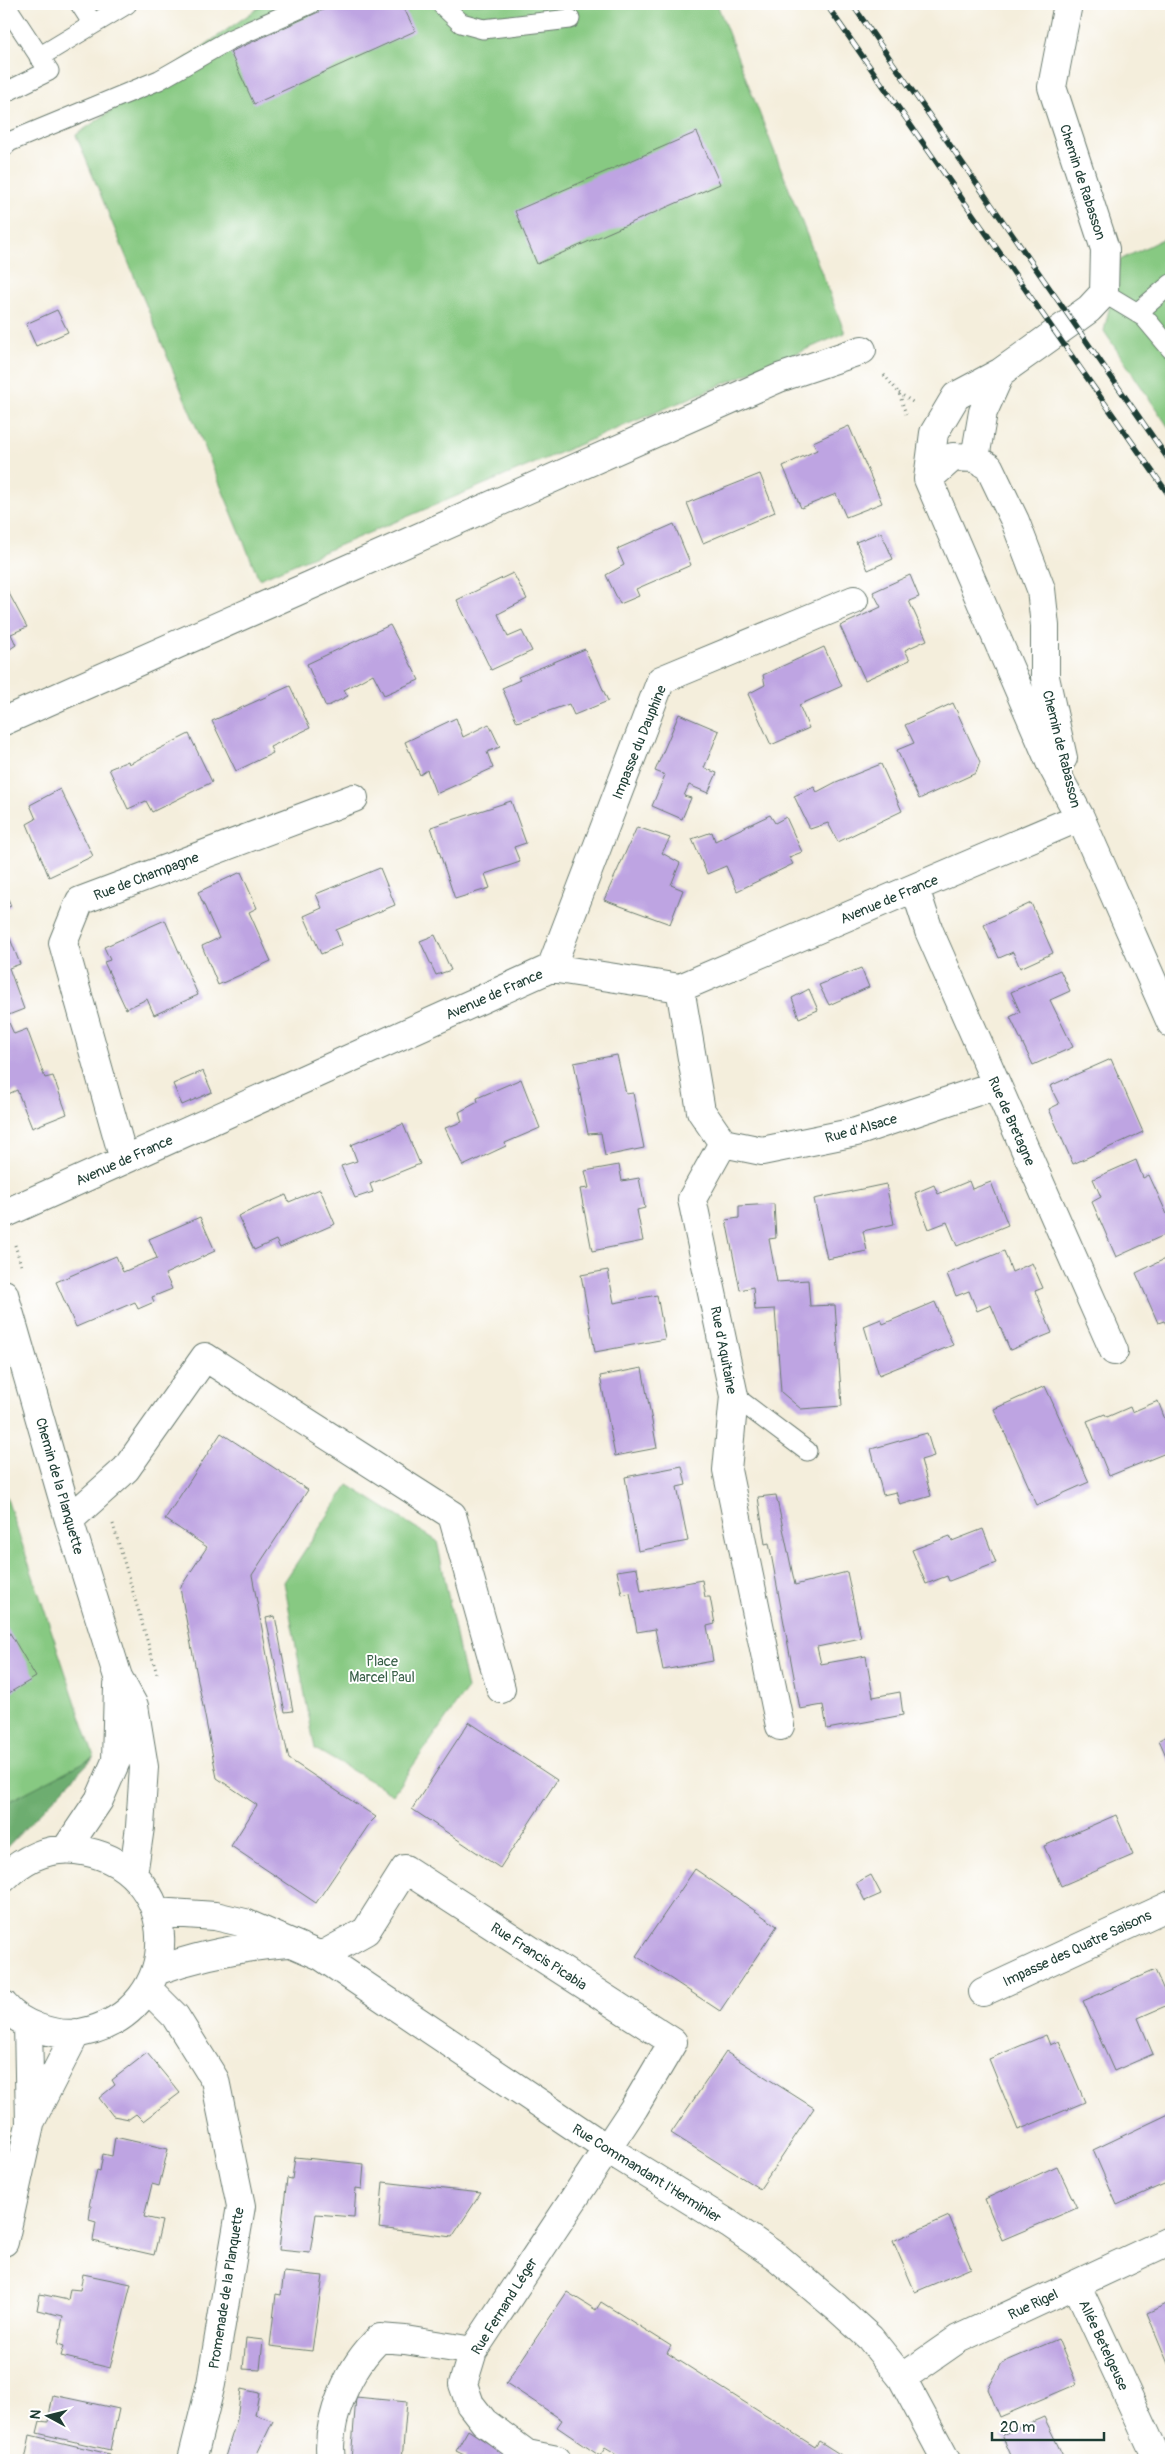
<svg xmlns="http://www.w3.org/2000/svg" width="1175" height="2464" font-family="Pangolin,sans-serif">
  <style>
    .green { fill: #87c982; stroke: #53835b }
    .forest { fill: #6dad70; stroke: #467552 }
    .building { fill: #bea4e2 }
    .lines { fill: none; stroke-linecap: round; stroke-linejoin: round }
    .service-casing { stroke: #6a7b6f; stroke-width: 21 }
    .minor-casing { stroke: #6a7b6f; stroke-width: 30 }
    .path { stroke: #6a7b6f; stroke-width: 3; stroke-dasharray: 1 4; stroke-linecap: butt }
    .service { stroke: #fff; stroke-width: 19 }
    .minor { stroke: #fff; stroke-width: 28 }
    .rail-casing { stroke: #1f3d34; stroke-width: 5.5 }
    .rail { stroke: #fff; stroke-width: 4; stroke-dasharray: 11; stroke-linecap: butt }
    .labels { text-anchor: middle; stroke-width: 4; stroke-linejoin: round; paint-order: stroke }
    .street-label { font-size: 14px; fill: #1f3d34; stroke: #fff }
    .park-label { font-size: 14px; fill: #396048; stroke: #fff }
  </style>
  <rect width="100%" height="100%" fill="#fff"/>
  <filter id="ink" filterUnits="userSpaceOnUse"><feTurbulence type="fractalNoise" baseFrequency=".02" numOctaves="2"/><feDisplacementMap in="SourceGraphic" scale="10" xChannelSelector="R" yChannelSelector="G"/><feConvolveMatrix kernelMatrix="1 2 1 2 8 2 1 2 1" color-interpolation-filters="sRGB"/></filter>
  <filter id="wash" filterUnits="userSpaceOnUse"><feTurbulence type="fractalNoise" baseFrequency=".0096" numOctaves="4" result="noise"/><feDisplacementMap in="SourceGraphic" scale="20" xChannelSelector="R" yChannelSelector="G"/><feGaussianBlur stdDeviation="1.12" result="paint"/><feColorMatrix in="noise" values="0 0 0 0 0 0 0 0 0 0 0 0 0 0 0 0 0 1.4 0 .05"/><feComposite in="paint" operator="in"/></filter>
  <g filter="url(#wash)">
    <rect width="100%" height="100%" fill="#f4eedc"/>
    <path class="green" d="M264,4H717L845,333L259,579L76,135Z
      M1171,235V431L1104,331L1120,260Z
      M348,1485L437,1541L467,1689L393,1794L315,1749L284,1582Z
      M4,1490L94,1757L4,1804Z"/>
    <path class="forest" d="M94,1757L4,1850V1804Z"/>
    <g id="blocks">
      <path class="building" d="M336,4H402L415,31L254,104L230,52Z
        M697,132L720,184L537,264L515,211Z
        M57,310L68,332L36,346L26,324Z
        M849,426L882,503L846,517L836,494L801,508L783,466L817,450L813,442Z
        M760,474L775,512L703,543L687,503Z
        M674,524L691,565L636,589L639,596L620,604L606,575L624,565L617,549Z
        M881,532L893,559L868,570L856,542Z
        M513,573L527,599L498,614L508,637L522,631L532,651L491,670L457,600Z
        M910,575L919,597L909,601L927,640L905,650L910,660L865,680L840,626L881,607L873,592Z
        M4,584L27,627L11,634L16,645L4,653Z
        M390,625L419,680L384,695L373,674L344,690L348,696L326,707L307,664Z
        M824,647L842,686L799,705L809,728L771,745L748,694L765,685L763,675Z
        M585,649L608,701L574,715L569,704L517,722L502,688L520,680L518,677Z
        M290,686L310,728L270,747L273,753L236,771L212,721Z
        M953,703L980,762L976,773L919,799L897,750L914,743L905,725Z
        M679,714L719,731L704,768L717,773L708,793L689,785L684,796L691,798L682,819L652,806L665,775L655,771Z
        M456,718L463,737L489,724L500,747L487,752L493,768L436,794L427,770L420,775L405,742Z
        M189,734L212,782L152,812L146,801L128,809L109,769L128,761L129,764Z
        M881,764L902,811L838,842L828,823L810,829L794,796L814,787L817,792L836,782Z
        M60,789L93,856L49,877L27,824L36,819L30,805Z
        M511,801L526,843L514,847L520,862L485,874L490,888L455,899L431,827Z
        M770,815L775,823L786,817L802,852L789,857L793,864L737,891L726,866L707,874L692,839L712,832L715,841Z
        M637,827L670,838L662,853L680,863L671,885L683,890L670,924L604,900Z
        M380,868L395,905L336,930L342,945L321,954L304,916L322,908L316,894Z
        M241,872L257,908L249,912L271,961L218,985L202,946L219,938L198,892Z
        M4,889L11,906L4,909Z
        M1031,903L1053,953L1020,968L1013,952L999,958L984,925Z
        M165,920L198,995L154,1015L147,999L126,1009L104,962L110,960L104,947Z
        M435,935L451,970L436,975L420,941Z
        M9,936L20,964L9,968L24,1009L6,1016L14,1034L27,1029L45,1078L53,1076L67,1114L32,1128L17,1090L4,1096V939Z
        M861,968L869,987L829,1005L819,985Z
        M1060,970L1070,991L1050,1000L1073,1047L1033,1065L1010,1017L1020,1012L1011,992Z
        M809,989L818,1010L799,1018L792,998Z
        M617,1055L626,1094L633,1093L644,1148L605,1156L601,1133L588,1134L574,1063Z
        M1111,1059L1143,1132L1073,1164L1049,1109L1059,1104L1050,1086Z
        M203,1071L212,1092L182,1105L173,1084Z
        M521,1079L540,1128L505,1143L506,1146L463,1166L445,1128L462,1122L459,1112L478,1102L477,1098Z
        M403,1124L420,1164L370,1184L373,1192L355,1198L341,1166L357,1161L351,1145Z
        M1136,1160L1143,1178L1149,1175L1171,1223V1232L1116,1257L1092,1202L1101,1197L1093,1179Z
        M619,1165L622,1181L639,1178L645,1208L637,1210L643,1241L592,1251L580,1189L589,1188L585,1171Z
        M969,1181L972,1189L991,1182L1008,1225L957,1246L947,1222L929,1229L915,1193L934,1185L938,1194Z
        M886,1184L894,1224L863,1231L867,1251L827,1259L814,1199Z
        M320,1189L335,1224L280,1248L276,1240L254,1250L238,1216L286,1195L289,1202Z
        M774,1204L776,1238L769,1239L777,1282L808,1280L810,1306L835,1305L842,1406L801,1409L781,1392L775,1309L755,1310L753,1287L740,1290L726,1220L739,1218V1206Z
        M200,1217L215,1251L165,1274L172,1289L152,1297L154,1302L138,1309L135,1302L76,1327L56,1282L116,1256L123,1272L157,1258L149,1239Z
        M1004,1251L1012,1272L1032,1263L1043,1288L1035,1291L1052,1333L1010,1350L991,1305L977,1311L969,1291L956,1296L947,1274Z
        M1171,1256V1321L1166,1324L1164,1321L1158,1323L1136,1273Z
        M608,1270L614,1303L657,1295L665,1339L595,1352L581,1275Z
        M935,1302L953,1345L879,1375L864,1326L881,1319L883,1324Z
        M642,1368L657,1448L615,1456L600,1376Z
        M1045,1386L1089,1482L1037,1505L994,1409Z
        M1158,1401L1171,1435V1451L1109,1476L1087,1421L1105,1414L1107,1417L1130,1407L1132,1412Z
        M221,1433L308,1490L252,1575L274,1693L289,1759L376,1817L370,1823L316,1903L231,1846L257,1805L217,1778L180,1588L207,1547L165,1519Z
        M927,1433L934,1456L921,1460L931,1496L900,1505L896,1492L883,1495L871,1449Z
        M682,1466L686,1485L677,1487L688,1541L638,1551L625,1477Z
        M776,1495L795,1585L847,1572L861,1638L817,1647L821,1664L866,1656L873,1697L900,1692L903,1715L827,1729L823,1705L800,1709L769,1543L765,1544L758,1497Z
        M983,1529L996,1563L949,1581L947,1576L926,1584L912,1550L950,1536L952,1541Z
        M637,1568L641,1591L702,1580L705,1597H710L715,1624L707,1626L713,1661L663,1670L655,1629L637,1632L630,1593L622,1595L617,1571Z
        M275,1616L293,1711L285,1712L266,1618Z
        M4,1623L36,1677L4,1696Z
        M469,1722L557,1780L500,1868L412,1809Z
        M1171,1734V1767L1159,1740Z
        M1116,1815L1133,1855L1061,1886L1044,1846Z
        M695,1869L777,1926L720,2011L636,1956Z
        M871,1875L881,1894L865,1901L856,1883Z
        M1155,1970L1170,2004L1138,2018L1153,2054L1114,2071L1083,2001Z
        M1046,2035L1050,2045L1059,2041L1085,2102L1018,2130L989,2059Z
        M726,2052L814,2108L760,2189L671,2133Z
        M147,2053L180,2093L143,2121L136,2114L129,2119L113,2116L99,2098L115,2085L112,2080Z
        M1171,2113V2181L1117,2205L1093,2150Z
        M115,2137L168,2149L159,2186L152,2184L144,2217L162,2221L154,2255L93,2241L96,2222L89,2220L91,2206H89L97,2170L100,2171L103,2154L112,2156Z
        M295,2157L364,2164L362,2189L356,2188L354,2217L316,2214L310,2253L279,2250L287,2178L292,2179Z
        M1057,2166L1077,2208L1002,2240L985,2199Z
        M383,2182L444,2189L481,2193L452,2237L379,2228Z
        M949,2216L971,2268L915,2292L893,2241Z
        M284,2272L323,2276L312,2351L270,2346L276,2294L281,2295Z
        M83,2274L131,2284L110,2368L61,2356L64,2346L58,2344L63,2316L37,2310L40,2294L68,2300L70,2289L80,2290Z
        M567,2292L596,2310L601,2302L671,2346L667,2353L815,2447L819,2441L849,2460H625L605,2448L600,2456L557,2427L562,2420L506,2383Z
        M1171,2302V2371L1147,2313Z
        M246,2338L263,2340L260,2370L243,2369Z
        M1058,2339L1077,2384L1000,2417L988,2389L1002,2363Z
        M241,2389L259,2393L255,2415L273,2421L254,2460H224L237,2419Z
        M53,2395L119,2409L110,2450L37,2433L40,2421L48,2422Z
        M356,2397L407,2402L402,2460H351Z
        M1044,2417L1065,2460H1013L1002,2435Z
        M468,2430L514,2460H464L466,2456L456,2451Z
        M30,2435L109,2454L108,2460H25Z"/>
    </g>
  </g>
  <g filter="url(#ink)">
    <use href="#blocks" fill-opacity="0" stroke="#6a7b6f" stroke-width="1"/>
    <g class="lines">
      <defs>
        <path id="service" d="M80,4L93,24
          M441,4L461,23L483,29L570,19
          M39,57L127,4
          M4,93L49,71L5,4
          M4,147L9,142L159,80L229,40L310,4
          M1104,293L1144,317L1171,349
          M1137,313L1171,284
          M734,1396L807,1451"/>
        <path id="minor" d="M1068,4L1052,87L1105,249L1104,293L1089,309L1036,347L1001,372L956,396L934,433L928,479L1050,762L1080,817L1171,1023
          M975,458L983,412L1001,372
          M928,479L953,457L975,458L989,467L1015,521L1041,589L1045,626V677L1063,758
          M4,721L779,378L862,350
          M915,888L929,931L1114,1351
          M551,968L661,680L854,600
          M680,988L701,1111L723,1143
          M723,1143L692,1199L734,1396L727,1470L780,1726
          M723,1143L762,1151L856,1132L996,1085
          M124,1160L63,943L80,901L354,798
          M4,1214L551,968L680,988L1080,817
          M4,1294L69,1520L118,1677L134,1706L144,1767L140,1827L133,1875
          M69,1520L126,1469L205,1357L452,1515L501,1689
          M66,1849L99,1800L116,1761L118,1686
          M4,1878C23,1859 48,1847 76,1850C185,1862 190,2012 80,2033C55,2037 20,2025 4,2005
          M156,1912L215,1916L245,1923L321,1956L606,2148L729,2224L777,2257L836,2307L870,2338L902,2378L946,2460
          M321,1956L366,1931L405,1869L673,2042L634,2108L473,2351L463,2384L470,2404L484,2422L527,2454L557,2460
          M156,1971C199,1955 241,1947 287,1943
          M148,1989L175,2016L215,2080L241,2206L211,2384L192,2460
          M983,1992L1171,1905
          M32,2119L76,2033
          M4,2242L30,2124L28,2024
          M1076,2284L1158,2460
          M902,2378L958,2339L1171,2240
          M331,2460C325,2420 350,2365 380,2338L405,2340L473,2351"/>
      </defs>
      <use href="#service" class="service-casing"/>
      <use href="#minor" class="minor-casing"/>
      <path class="path" d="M884,375L899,393L906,414
        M899,393L914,403
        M15,1245L21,1265
        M113,1524L157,1674"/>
      <use href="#service" class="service"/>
      <use href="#minor" class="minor"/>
      <defs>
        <path id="rail" d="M826,4L1171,498
          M852,4L1171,463"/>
      </defs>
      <use href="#rail" class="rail-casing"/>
      <use href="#rail" class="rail"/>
    </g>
  </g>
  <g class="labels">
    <g class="street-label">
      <text transform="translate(1083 182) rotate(72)" y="5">Chemin de Rabasson</text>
      <text transform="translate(639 742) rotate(-68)" y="5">Impasse du Dauphine</text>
      <text transform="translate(1062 749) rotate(76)" y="5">Chemin de Rabasson</text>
      <text transform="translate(146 876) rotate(-21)" y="5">Rue de Champagne</text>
      <text transform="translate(889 899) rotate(-23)" y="5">Avenue de France</text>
      <text transform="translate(494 994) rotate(-24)" y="5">Avenue de France</text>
      <text transform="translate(1012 1121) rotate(66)" y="5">Rue de Bretagne</text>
      <text transform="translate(861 1128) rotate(-16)" y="5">Rue d'Alsace</text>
      <text transform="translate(124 1160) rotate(-24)" y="5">Avenue de France</text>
      <text transform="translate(724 1350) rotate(79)" y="5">Rue d'Aquitaine</text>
      <text transform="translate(60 1486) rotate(74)" y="5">Chemin de la Planquette</text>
      <text transform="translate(1077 1948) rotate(-25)" y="5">Impasse des Quatre Saisons</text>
      <text transform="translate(539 1956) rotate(33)" y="5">Rue Francis Picabia</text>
      <text transform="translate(647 2173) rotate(32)" y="5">Rue Commandant l'Herminier</text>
      <text transform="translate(226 2288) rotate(-81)" y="5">Promenade de la Planquette</text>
      <text transform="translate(1033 2304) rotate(-25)" y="5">Rue Rigel</text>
      <text transform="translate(504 2306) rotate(-58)" y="5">Rue Fernand Léger</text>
      <text transform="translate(1104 2345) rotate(65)" y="5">Allée Betelgeuse</text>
    </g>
    <g class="park-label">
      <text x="382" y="1666">Place<tspan x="382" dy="16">Marcel Paul</tspan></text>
    </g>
  </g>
  <rect width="1175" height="2464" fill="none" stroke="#fff" stroke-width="20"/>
  <g transform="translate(48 2416) rotate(277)" stroke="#ffffff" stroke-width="4" paint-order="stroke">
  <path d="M0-4L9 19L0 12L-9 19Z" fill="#1f3d34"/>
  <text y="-8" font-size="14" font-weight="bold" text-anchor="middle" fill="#1f3d34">N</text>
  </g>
  <path d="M992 2432v8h112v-8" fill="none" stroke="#1f3d34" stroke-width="2.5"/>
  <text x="1000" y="2432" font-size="15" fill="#1f3d34" stroke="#ffffff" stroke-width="4" paint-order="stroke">20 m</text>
</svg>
